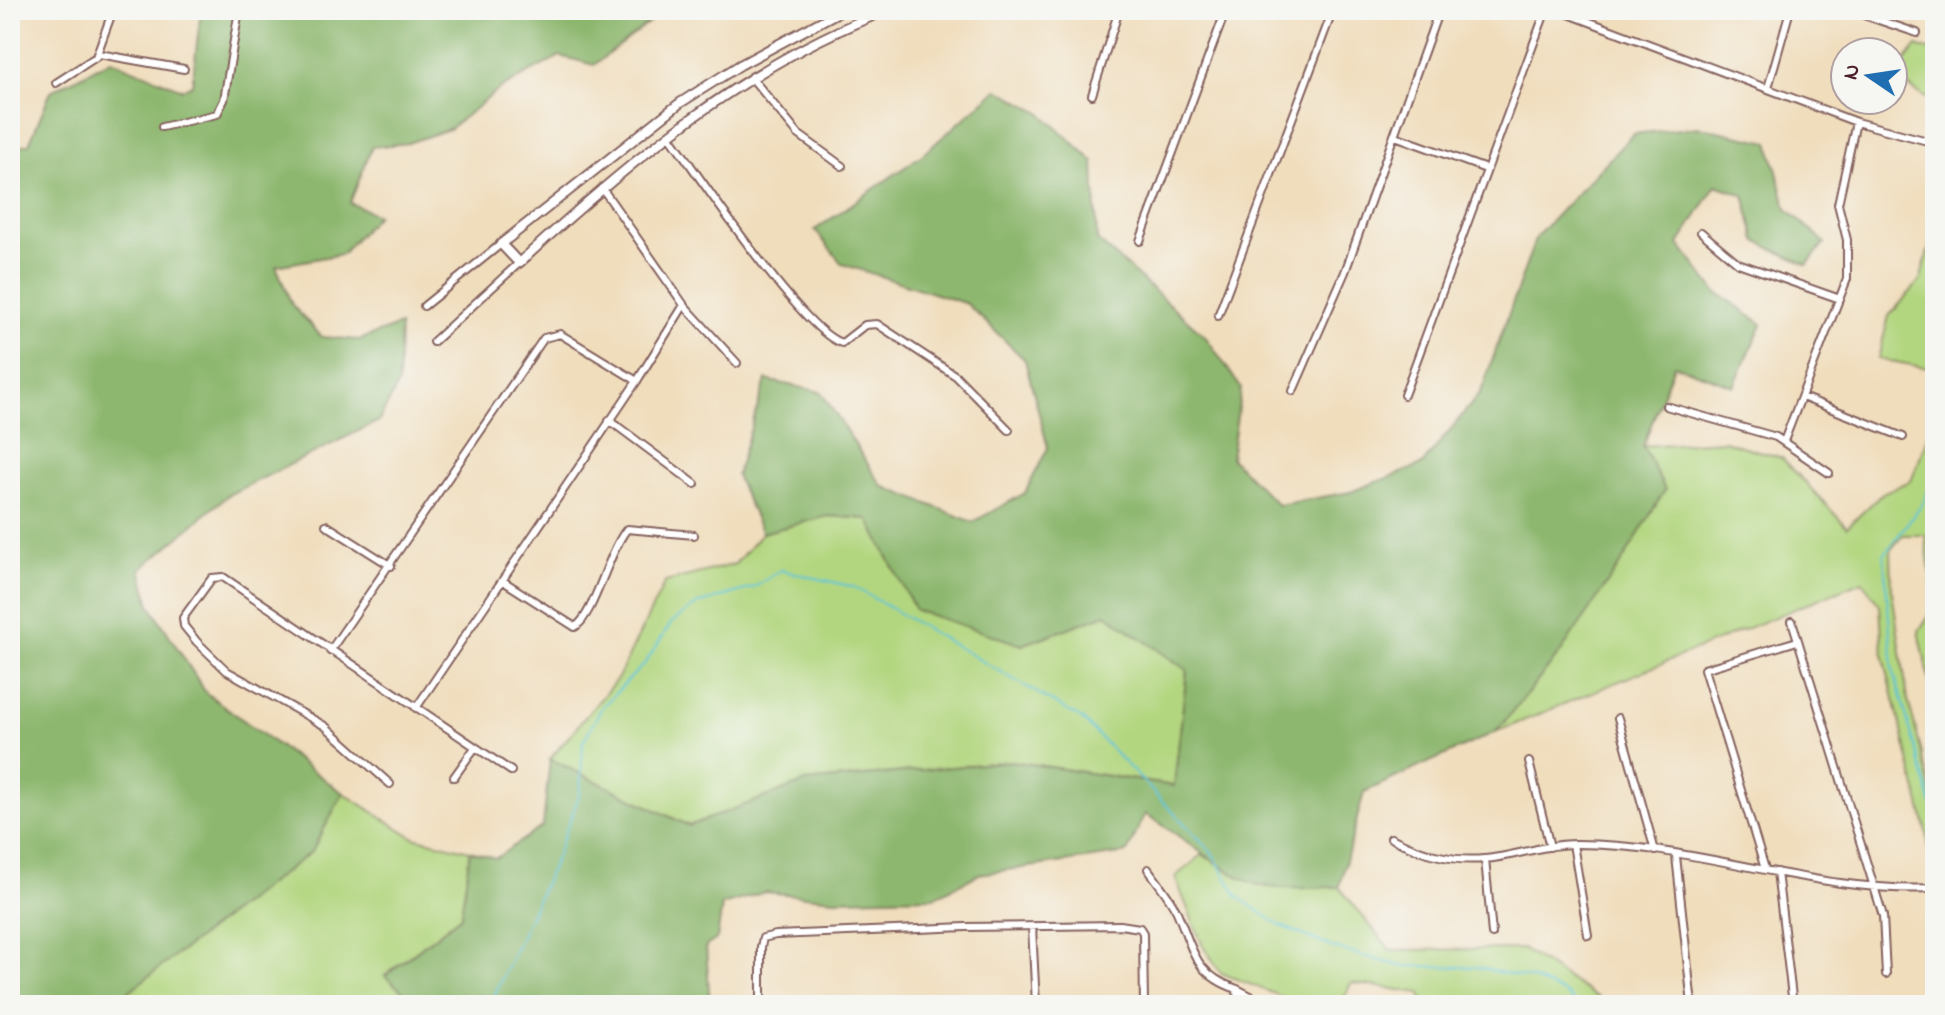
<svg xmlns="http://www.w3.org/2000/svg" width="1945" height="1015" font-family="'Indie Flower',sans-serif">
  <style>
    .green { fill: #b2d67f; stroke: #7e7a55; stroke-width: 2 }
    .forest { fill: #8db76e; stroke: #6c6b4c; stroke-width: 2 }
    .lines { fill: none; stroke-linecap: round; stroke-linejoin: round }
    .stream { stroke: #59c3d5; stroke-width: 2 }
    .minor-casing { stroke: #84625e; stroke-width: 10 }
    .tertiary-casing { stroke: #84625e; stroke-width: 12 }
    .minor { stroke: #fff; stroke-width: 6 }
    .tertiary { stroke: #fff; stroke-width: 8 }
  </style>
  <rect width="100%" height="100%" fill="#f6f6f2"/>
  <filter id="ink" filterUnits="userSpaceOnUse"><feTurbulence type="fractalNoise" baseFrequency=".0125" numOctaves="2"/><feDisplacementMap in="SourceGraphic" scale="16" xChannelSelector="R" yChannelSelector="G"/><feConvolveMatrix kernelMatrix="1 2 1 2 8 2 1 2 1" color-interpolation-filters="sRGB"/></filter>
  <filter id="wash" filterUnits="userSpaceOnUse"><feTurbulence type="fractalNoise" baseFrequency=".006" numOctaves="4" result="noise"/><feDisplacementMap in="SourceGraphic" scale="32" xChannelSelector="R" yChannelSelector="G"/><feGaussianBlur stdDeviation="1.8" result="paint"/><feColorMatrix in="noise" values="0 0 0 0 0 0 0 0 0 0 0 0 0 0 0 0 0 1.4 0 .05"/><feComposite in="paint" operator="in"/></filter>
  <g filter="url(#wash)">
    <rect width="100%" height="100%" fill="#f0ddbc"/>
    <path class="green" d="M1917,46L1935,52V104L1893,76Z
      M1935,227V708L1919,631L1935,605L1925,535H1903L1891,549L1892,591L1908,700L1935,804V1005H1928L1935,940L1928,837L1883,654L1880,605L1862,581L1496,732L1561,652L1643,446L1724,441L1782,458L1847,527L1884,492L1911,481L1931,429L1929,368L1878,359L1889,316L1920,281Z
      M828,516L868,519L1022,645L1106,614L1187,670L1174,786L1011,761L806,782L689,826L550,759L618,678L665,582L735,564L762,533Z
      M343,793L413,837L470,851L461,916L385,975L418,1005H111L312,851Z
      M1202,855L1267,887H1339L1390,950L1522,949L1609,1005H1424L1421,993L1351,983L1341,1005H1303L1221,973L1202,944L1175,877Z"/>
    <path class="forest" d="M201,10H658L654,19L594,65L560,56L501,88L449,129L408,143L372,147L350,203L377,215L342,254L276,266L292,305L322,337L359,340L400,325L398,384L379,421L228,495L141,569L150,605L206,693L343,793L312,851L111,1005H10V148L29,144L51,91L111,60L182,89L192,85Z
      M998,89L1041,113L1094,162L1097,240L1205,336L1241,388L1231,458L1278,505L1350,492L1422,465L1481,392L1536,237L1633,134L1699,127L1769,142L1787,209L1825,243L1807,265L1756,241L1744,195L1716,185L1679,244L1715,291L1762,324L1734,386L1674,365L1643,446L1665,490L1625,557L1561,652L1496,732L1364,792L1339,887C1316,887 1291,890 1269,887C1230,882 1181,833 1145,814L1127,853L979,874L935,897L835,899L765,892L722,905L717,939L706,946L710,1005H418L385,976L461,916L470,851L496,858L543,826L550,759L689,826L806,782L1011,761L1174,786L1187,670L1106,614L1022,645L915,610L868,519L828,516L762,533L736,476L766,380L821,392L882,486L973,522L1025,493L1048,448L1025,360L967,304L842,264L815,230L922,155Z"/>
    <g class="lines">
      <path class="stream" d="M1935,474L1924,501L1884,555L1893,670L1935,815
        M490,1005L555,860L580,793L583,742L602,707L646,662L672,622L698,604L755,587L781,570L854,587L1082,719L1211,851L1238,897L1279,925L1334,948L1400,966L1475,967L1532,979L1566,994L1577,1005"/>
    </g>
  </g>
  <g filter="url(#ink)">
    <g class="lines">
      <defs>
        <path id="minor" d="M1558,10L1856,122L1935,143
          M1849,10L1917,33
          M99,54L184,69
          M751,77L798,134L842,166
          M56,83L96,57L113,10
          M1768,88L1790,10
          M1092,95L1119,10
          M162,127L217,114L224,100L239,10
          M669,135C697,173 804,334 842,343L865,325L877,324L956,376L1009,430
          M1395,136L1486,169
          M602,188L684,305L737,363
          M1701,232L1738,263L1840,299
          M1140,241L1226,10
          M424,306L501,244
          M1218,316L1333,10
          M433,342L519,263
          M1293,391L1345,272L1439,10
          M1404,395L1546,10
          M1802,397L1903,437
          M1666,406L1776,437L1829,473
          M609,420L695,484
          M1784,441L1847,279V240L1838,204L1856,122
          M326,525L391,566
          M503,581L575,627C594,616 608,552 627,529L694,535
          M1792,621L1883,916L1886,974
          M330,651L544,338L560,334L637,381
          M416,708L637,381L684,305
          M1618,718L1655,851
          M1529,762L1550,847
          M454,777L474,749
          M390,784L325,726L227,671L197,642L184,626L183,618L212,578L223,577L511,771
          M1391,838C1421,853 1450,862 1484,859C1514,857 1544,844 1574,844C1695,843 1813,894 1935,888
          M1573,844L1588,935
          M1676,856L1692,1005
          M1485,859L1492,934
          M1148,869C1158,883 1170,897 1177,912C1193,949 1194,975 1237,989L1238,1005
          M1765,869L1704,669L1794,642
          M1777,872L1793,1005
          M1032,927L1036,1005
          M1237,989L1268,1005
          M761,1005V947L763,938L776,935L966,927L1120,925L1140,928L1143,933L1144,1005"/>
        <path id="tertiary" d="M842,10L740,65L680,103L501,244L519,263C630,161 745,64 888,10"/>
      </defs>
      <use href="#minor" class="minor-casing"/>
      <use href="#tertiary" class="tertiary-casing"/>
      <use href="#minor" class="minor"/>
      <use href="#tertiary" class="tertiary"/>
    </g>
  </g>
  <rect width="1945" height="1015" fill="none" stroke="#f6f6f2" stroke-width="40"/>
  <g transform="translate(1869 76) rotate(283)"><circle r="38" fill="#f6f6f2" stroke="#b1a0a2" stroke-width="2"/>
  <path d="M0-6L14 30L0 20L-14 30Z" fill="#1f6fb2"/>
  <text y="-12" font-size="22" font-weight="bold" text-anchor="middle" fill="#4a1f2b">N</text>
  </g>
</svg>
